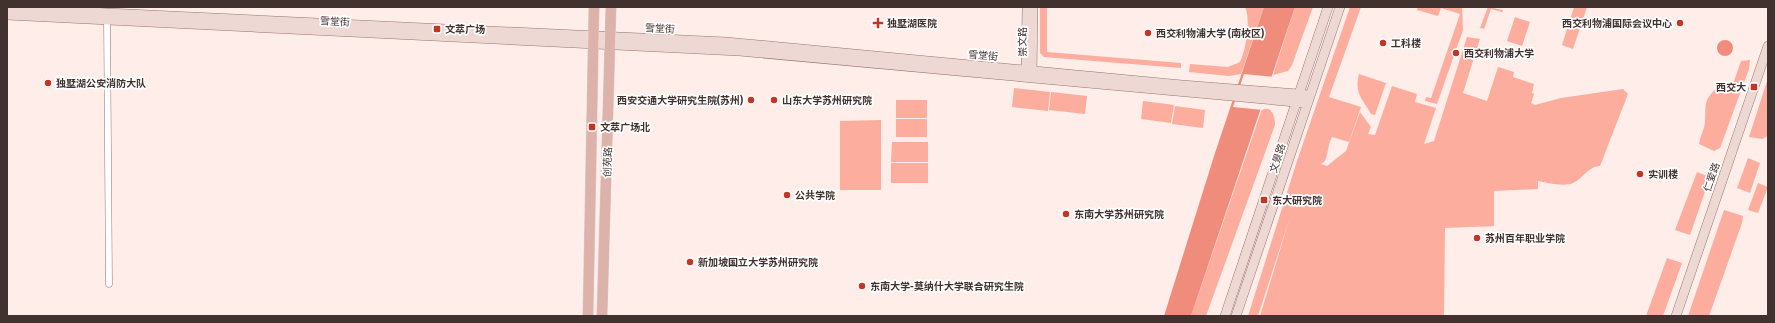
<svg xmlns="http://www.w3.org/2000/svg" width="1775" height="323" font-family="'Fira Sans Condensed','Noto Sans SC',sans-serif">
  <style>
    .green { fill: #fcad9e }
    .water { fill: #f08c7b }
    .pier { fill: #feede9 }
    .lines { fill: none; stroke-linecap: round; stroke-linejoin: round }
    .street-casing { stroke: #99746d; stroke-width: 7 }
    .secondary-casing { stroke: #99746d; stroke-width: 10 }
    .primary-casing { stroke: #d2cecd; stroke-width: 11 }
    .street { stroke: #fff; stroke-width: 6 }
    .secondary { stroke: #eed8d4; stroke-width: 9 }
    .primary { stroke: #ddb2aa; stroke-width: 10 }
    .poi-dot { fill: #c33624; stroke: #fff; stroke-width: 1.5 }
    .labels { text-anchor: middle; stroke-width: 3.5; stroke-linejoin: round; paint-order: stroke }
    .street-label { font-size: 10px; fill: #42322f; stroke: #fff }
    .poi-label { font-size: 10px; font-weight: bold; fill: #42322f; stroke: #fff; text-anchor: start }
  </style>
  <rect width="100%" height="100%" fill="#feede9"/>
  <path class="green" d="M1040,7H1047V52L1181,63V68L1044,57L1040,53Z
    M1245,7H1264L1241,74L1229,76L1189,72L1190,64L1228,67L1240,62C1246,50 1251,19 1245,7Z
    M1295,7H1313L1292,65L1288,71L1273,75Z
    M1350,7H1361L1329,97L1361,107L1349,142L1332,137C1327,147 1329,152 1325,161L1321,164L1327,166L1346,151L1360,112L1371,127L1368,134L1375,135L1392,86L1417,94L1415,102L1436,108L1424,144L1434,141L1467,37L1480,39L1463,93L1487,101L1498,67L1514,72L1513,77L1534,84L1532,93L1534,94L1531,103L1535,105L1561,98L1623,89L1628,94L1600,166C1587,167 1584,178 1573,183C1566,187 1547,183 1538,181V189L1494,191V226L1445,228L1444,316H1260L1290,217L1258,316H1248L1296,164Z
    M1418,7H1462L1463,30L1437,104L1425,101L1426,97L1431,98L1460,14L1441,8L1438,16L1417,10Z
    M1488,7L1503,10L1502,12L1491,9L1484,29L1480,28Z
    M1574,7H1587L1573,49L1562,45Z
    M1515,17L1530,22L1522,46L1507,41Z
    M1750,60L1749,69L1720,148L1714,151L1699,144C1700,138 1702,133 1704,128C1708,110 1700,103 1716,89L1731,90L1741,61Z
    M1359,74L1386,83L1375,115L1371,114C1362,98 1354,93 1359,74Z
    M1768,78V136L1762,139L1749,137Z
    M1014,88L1050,92L1048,111L1012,107Z
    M1051,92L1087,96L1085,114L1049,110Z
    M896,100H927V118H896Z
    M1143,101L1174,105L1171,123L1141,119Z
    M1175,106L1205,110L1203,128L1172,124Z
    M1262,109H1269C1274,114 1275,118 1275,125L1206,316H1191Z
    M896,119H927V137H896Z
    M881,120V190H840V121Z
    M892,142H928V162H891Z
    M1748,158L1760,163L1750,193L1737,188Z
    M891,163H928V183H891Z
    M1697,172L1710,177L1690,235L1675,230Z
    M1758,183L1768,187L1758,213L1748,210Z
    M1724,210L1743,216L1742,223L1709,316H1688Z
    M1667,258L1682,263L1663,316H1646Z"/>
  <path class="water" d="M1264,7H1295L1191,316H1164L1215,153Z
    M1717 48a8 8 0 1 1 16 0a8 8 0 1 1-16 0Z"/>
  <path class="pier" d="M1244,74L1274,77L1263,110L1233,107Z"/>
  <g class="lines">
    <defs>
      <path id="street" d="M107,17L109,284"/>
      <path id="secondary" d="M7,7L107,13L726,42L1182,85L1310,95
        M7,15L739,51L1307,103
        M1026,76L1027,7
        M1032,76L1033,7
        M1225,316L1328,7
        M1236,316L1340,7
        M1676,316L1768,46"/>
      <path id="primary" d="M588,316L594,7
        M602,316L611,7"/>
    </defs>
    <use href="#street" class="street-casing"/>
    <use href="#secondary" class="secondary-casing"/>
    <use href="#primary" class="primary-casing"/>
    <use href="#street" class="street"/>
    <use href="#secondary" class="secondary"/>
    <use href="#primary" class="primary"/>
  </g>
  <g class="poi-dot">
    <path d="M876 17h4v4h4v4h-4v4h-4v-4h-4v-4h4z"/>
    <circle cx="1680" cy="23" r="4"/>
    <rect x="433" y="25" width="8" height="8" rx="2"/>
    <circle cx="1148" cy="33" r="4"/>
    <circle cx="1383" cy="43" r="4"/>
    <circle cx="1456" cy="53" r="4"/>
    <circle cx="48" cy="83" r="4"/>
    <rect x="1750" y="83" width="8" height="8" rx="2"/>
    <circle cx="751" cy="100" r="4"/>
    <circle cx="774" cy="100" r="4"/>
    <rect x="588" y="123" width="8" height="8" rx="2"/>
    <circle cx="1640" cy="174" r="4"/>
    <circle cx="787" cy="195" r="4"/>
    <rect x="1260" y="196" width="8" height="8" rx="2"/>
    <circle cx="1066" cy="214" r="4"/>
    <circle cx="1477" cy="238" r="4"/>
    <circle cx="690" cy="262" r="4"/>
    <circle cx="862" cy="286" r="4"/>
  </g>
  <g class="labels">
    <g class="street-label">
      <text transform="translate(335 21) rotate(3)" y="4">雪堂街</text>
      <text transform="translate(660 28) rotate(3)" y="4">雪堂街</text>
      <text transform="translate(1022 42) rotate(-90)" y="4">崇文路</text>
      <text transform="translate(983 55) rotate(5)" y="4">雪堂街</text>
      <text transform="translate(1277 158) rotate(-72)" y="4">文景路</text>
      <text transform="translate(607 162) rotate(-88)" y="4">创苑路</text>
      <text transform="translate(1711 177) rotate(-71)" y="4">仁爱路</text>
    </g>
    <g class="poi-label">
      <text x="887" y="27">独墅湖医院</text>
      <text x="1672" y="27" text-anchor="end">西交利物浦国际会议中心</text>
      <text x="445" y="33">文萃广场</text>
      <text x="1156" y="37">西交利物浦大学 (南校区)</text>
      <text x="1391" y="47">工科楼</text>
      <text x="1464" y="57">西交利物浦大学</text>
      <text x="56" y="87">独墅湖公安消防大队</text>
      <text x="1746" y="91" text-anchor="end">西交大</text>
      <text x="743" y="104" text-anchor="end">西安交通大学研究生院(苏州)</text>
      <text x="782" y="104">山东大学苏州研究院</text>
      <text x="600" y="131">文萃广场北</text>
      <text x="1648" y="178">实训楼</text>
      <text x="795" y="199">公共学院</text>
      <text x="1272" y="204">东大研究院</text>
      <text x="1074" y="218">东南大学苏州研究院</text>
      <text x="1485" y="242">苏州百年职业学院</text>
      <text x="698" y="266">新加坡国立大学苏州研究院</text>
      <text x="870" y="290">东南大学-莫纳什大学联合研究生院</text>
    </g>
  </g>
  <rect width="1775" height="323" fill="none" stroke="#42322f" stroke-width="16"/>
</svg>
